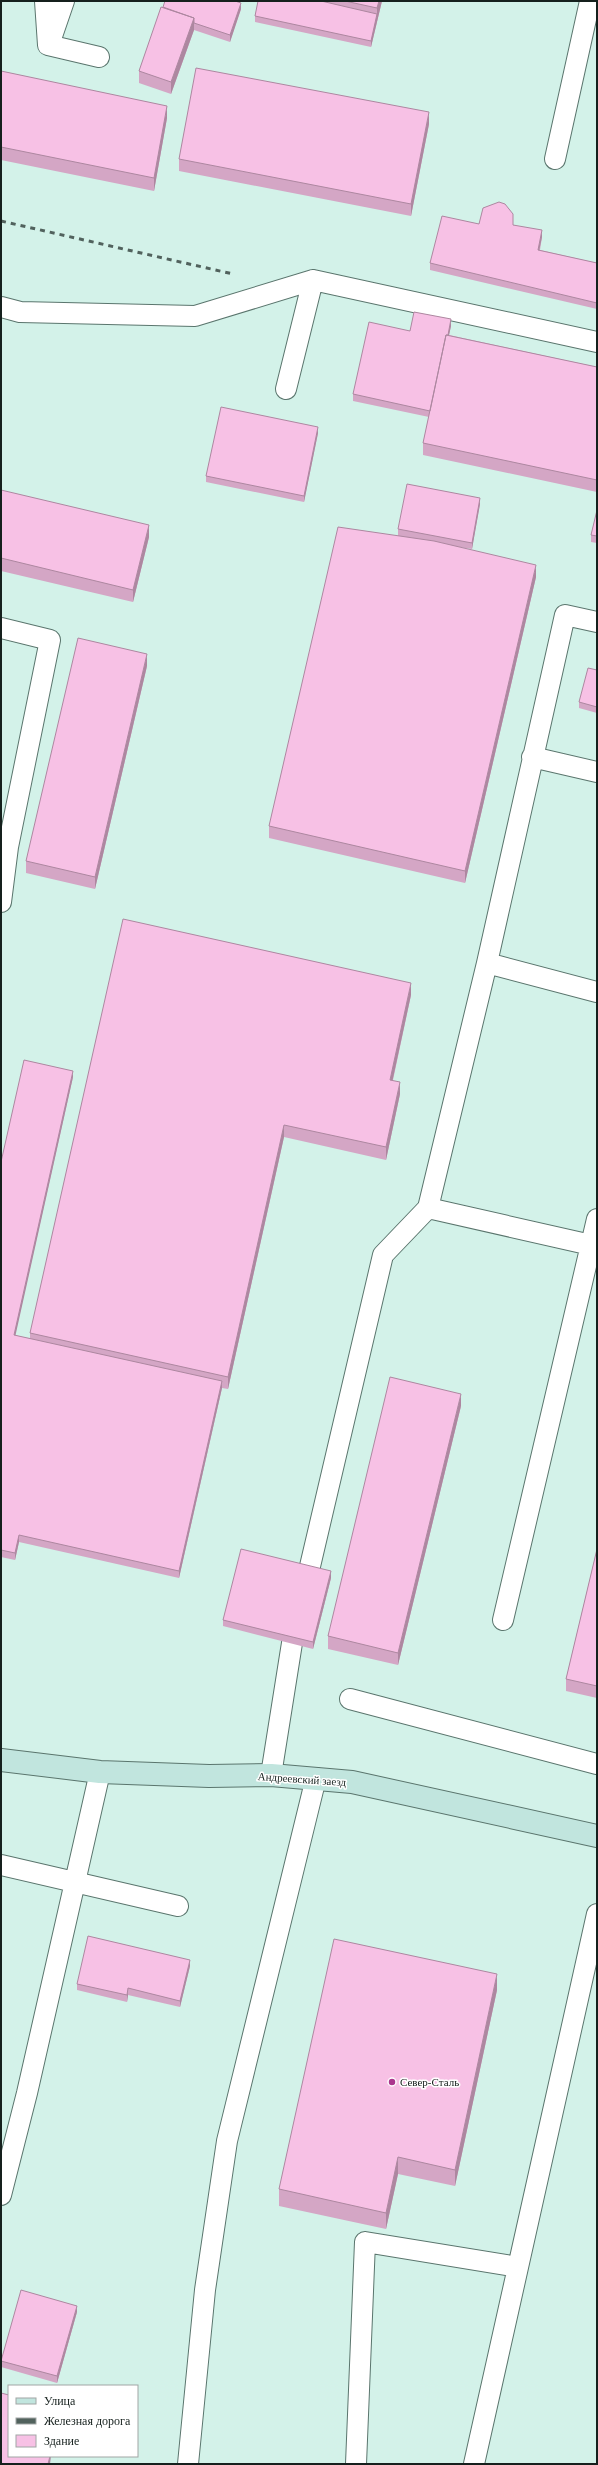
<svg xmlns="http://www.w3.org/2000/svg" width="598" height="2465" font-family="Georgia,serif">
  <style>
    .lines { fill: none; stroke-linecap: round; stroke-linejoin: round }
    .lane-casing { stroke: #5a756d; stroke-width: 22 }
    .secondary-casing { stroke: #5a756d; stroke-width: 24 }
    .lane { stroke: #fff; stroke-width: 20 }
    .secondary { stroke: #c1e5de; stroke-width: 22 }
    .rail { stroke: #51625d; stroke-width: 3; stroke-dasharray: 5 5; stroke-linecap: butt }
    .wall { fill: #d4a6c5 }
    .shaded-wall { fill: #ad87a0 }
    .building { fill: #f7c1e5; stroke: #ad87a0 }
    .poi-dot { fill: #ab368e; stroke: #fff; stroke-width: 1.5 }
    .labels { text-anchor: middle; stroke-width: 3; stroke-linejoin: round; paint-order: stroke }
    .street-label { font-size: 11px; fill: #15201d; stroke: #fff }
    .poi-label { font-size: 11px; fill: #15201d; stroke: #fff; text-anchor: start }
  </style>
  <rect width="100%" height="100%" fill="#d3f2e9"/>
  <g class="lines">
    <defs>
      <path id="lane" d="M45,1L48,45L99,57
        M51,39L64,1
        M555,159L590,1
        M1,307L20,312L195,316L313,280L597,342
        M286,389L313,280
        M1,628L50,640L8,847L1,902
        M532,757L597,772
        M487,963L597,992
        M428,1208L591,1245
        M503,1620L597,1219
        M350,1699L597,1764
        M271,1775L292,1643L383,1255L428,1208L487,963L565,615L597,622
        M1,1865L178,1906
        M1,2195L27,2093L100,1772
        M188,2464L205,2290L227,2141L316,1778
        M356,2464L365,2242L518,2267
        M474,2464L597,1914"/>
      <path id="secondary" d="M1,1760L100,1772L209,1776L271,1775L352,1782L597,1836"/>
    </defs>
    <use href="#lane" class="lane-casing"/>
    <use href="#secondary" class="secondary-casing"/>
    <use href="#lane" class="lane"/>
    <use href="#secondary" class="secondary"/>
    <path class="rail" d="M1,221L233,274"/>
  </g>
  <path class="wall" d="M258,1H382L371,47L255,22V16Z
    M163,7L241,9L230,42L194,30L171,94L139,83V71Z
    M1,71L167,118L154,191L1,160Z
    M429,124L411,216L179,171V159Z
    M513,225L542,237L540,250L597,263V309L430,270V263Z
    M451,326L449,335L597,367V492L423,455V443L429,417L353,401V394L410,331Z
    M318,433L304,502L206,482V476Z
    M1,490L149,537L133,602L1,571Z
    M480,504L472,549L458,547L536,577L465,883L269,838V826L398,536V529Z
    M597,510V543L591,542V535Z
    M147,666L95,889L26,873V861Z
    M597,670V713L579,708V702Z
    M411,995L393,1080L400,1094L386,1160L284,1137L228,1389L222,1388L179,1578L19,1542L15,1560L1,1557V1162L73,1077L15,1335L30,1339V1333Z
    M461,1406L398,1665L328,1649V1636Z
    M597,1549V1698L566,1691V1679Z
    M331,1578L313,1649L223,1626V1620Z
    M190,1966L180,2007L128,1995L127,2002L77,1990V1984Z
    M497,1990L455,2186L398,2174L386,2229L279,2206V2189Z
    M77,2312L57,2383L1,2367V2361Z"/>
  <path class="shaded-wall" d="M379,1H382L371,47V41L377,14V8Z
    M241,3V9L230,42V35Z
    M194,18V30L171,94V82Z
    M167,106V118L154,191V178Z
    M429,112V124L411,216V204Z
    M542,230V237L538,256V250Z
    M451,319V326L431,417Z
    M318,427V433L304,502V496Z
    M480,498V504L472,549V543Z
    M149,525V537L133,602V590Z
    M536,565V577L465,883V871Z
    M147,654V666L95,889V877Z
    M411,983V995L390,1092V1080Z
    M73,1071V1077L14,1342V1335Z
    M400,1082V1094L386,1160V1147Z
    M284,1125V1137L228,1389V1377Z
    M222,1381V1388L179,1578V1571Z
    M461,1394V1406L398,1665V1653Z
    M19,1535V1542L15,1560V1553Z
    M331,1571V1578L313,1649V1642Z
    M190,1960V1966L180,2007V2001Z
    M497,1974V1990L455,2186V2170Z
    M128,1988V1995L127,2002V1995Z
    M398,2157V2174L386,2229V2213Z
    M77,2306V2312L57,2383V2376Z
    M50,2456H51L50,2464H48Z"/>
  <path class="building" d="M165,1H235L241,3L230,35L194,23V18L163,7Z
    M258,1H321L377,14L371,41L255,16Z
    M345,1H379L377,8Z
    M161,7L194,18L171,82L139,71Z
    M196,68L429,112L411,204L179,159Z
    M1,71L167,106L154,178L1,147Z
    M499,202L505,204L513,214V225L542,230L538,250L597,263V303L430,263L442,216L479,224L483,208Z
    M414,312L451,319L448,335H446L430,411L353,394L369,322L410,331Z
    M446,335L597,367V480L423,443Z
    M221,407L318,427L304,496L206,476Z
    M407,484L480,498L472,543L398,529Z
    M1,490L149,525L133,590L1,558Z
    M597,510V536L591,535Z
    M338,527L434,541L536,565L465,871L269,826Z
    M78,638L147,654L95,877L26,861Z
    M588,668L597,670V707L579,702Z
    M123,919L411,983L390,1080L400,1082L386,1147L284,1125L228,1377L30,1333Z
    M24,1060L73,1071L14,1335L222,1381L179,1571L19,1535L15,1553L1,1550V1162Z
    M390,1377L461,1394L398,1653L328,1636Z
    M241,1549L331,1571L313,1642L223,1620Z
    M597,1549V1686L566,1679Z
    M88,1936L190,1960L180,2001L128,1988L127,1995L77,1984Z
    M334,1939L497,1974L455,2170L398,2157L386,2213L279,2189Z
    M21,2290L77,2306L57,2376L1,2361Z
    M1,2393L9,2395V2456H50L48,2464H1Z"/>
  <circle class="poi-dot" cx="392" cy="2082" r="4"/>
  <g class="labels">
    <g class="street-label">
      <text transform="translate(302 1779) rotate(4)" y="4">Андреевский заезд</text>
    </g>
    <g class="poi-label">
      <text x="400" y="2086">Север-Сталь</text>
    </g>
  </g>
  <rect width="598" height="2465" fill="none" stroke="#15201d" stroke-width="4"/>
  <rect x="8" y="2385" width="130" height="72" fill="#ffffff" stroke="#a1a6a5"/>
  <rect x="16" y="2398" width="20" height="6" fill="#c1e5de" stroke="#a1a6a5"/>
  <text x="44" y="2405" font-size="12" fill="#15201d">Улица</text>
  <rect x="16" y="2418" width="20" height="6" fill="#51625d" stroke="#a1a6a5"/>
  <text x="44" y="2425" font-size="12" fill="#15201d">Железная дорога</text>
  <rect x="16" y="2435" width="20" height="12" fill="#f7c1e5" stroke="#a1a6a5"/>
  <text x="44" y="2445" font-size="12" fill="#15201d">Здание</text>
</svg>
